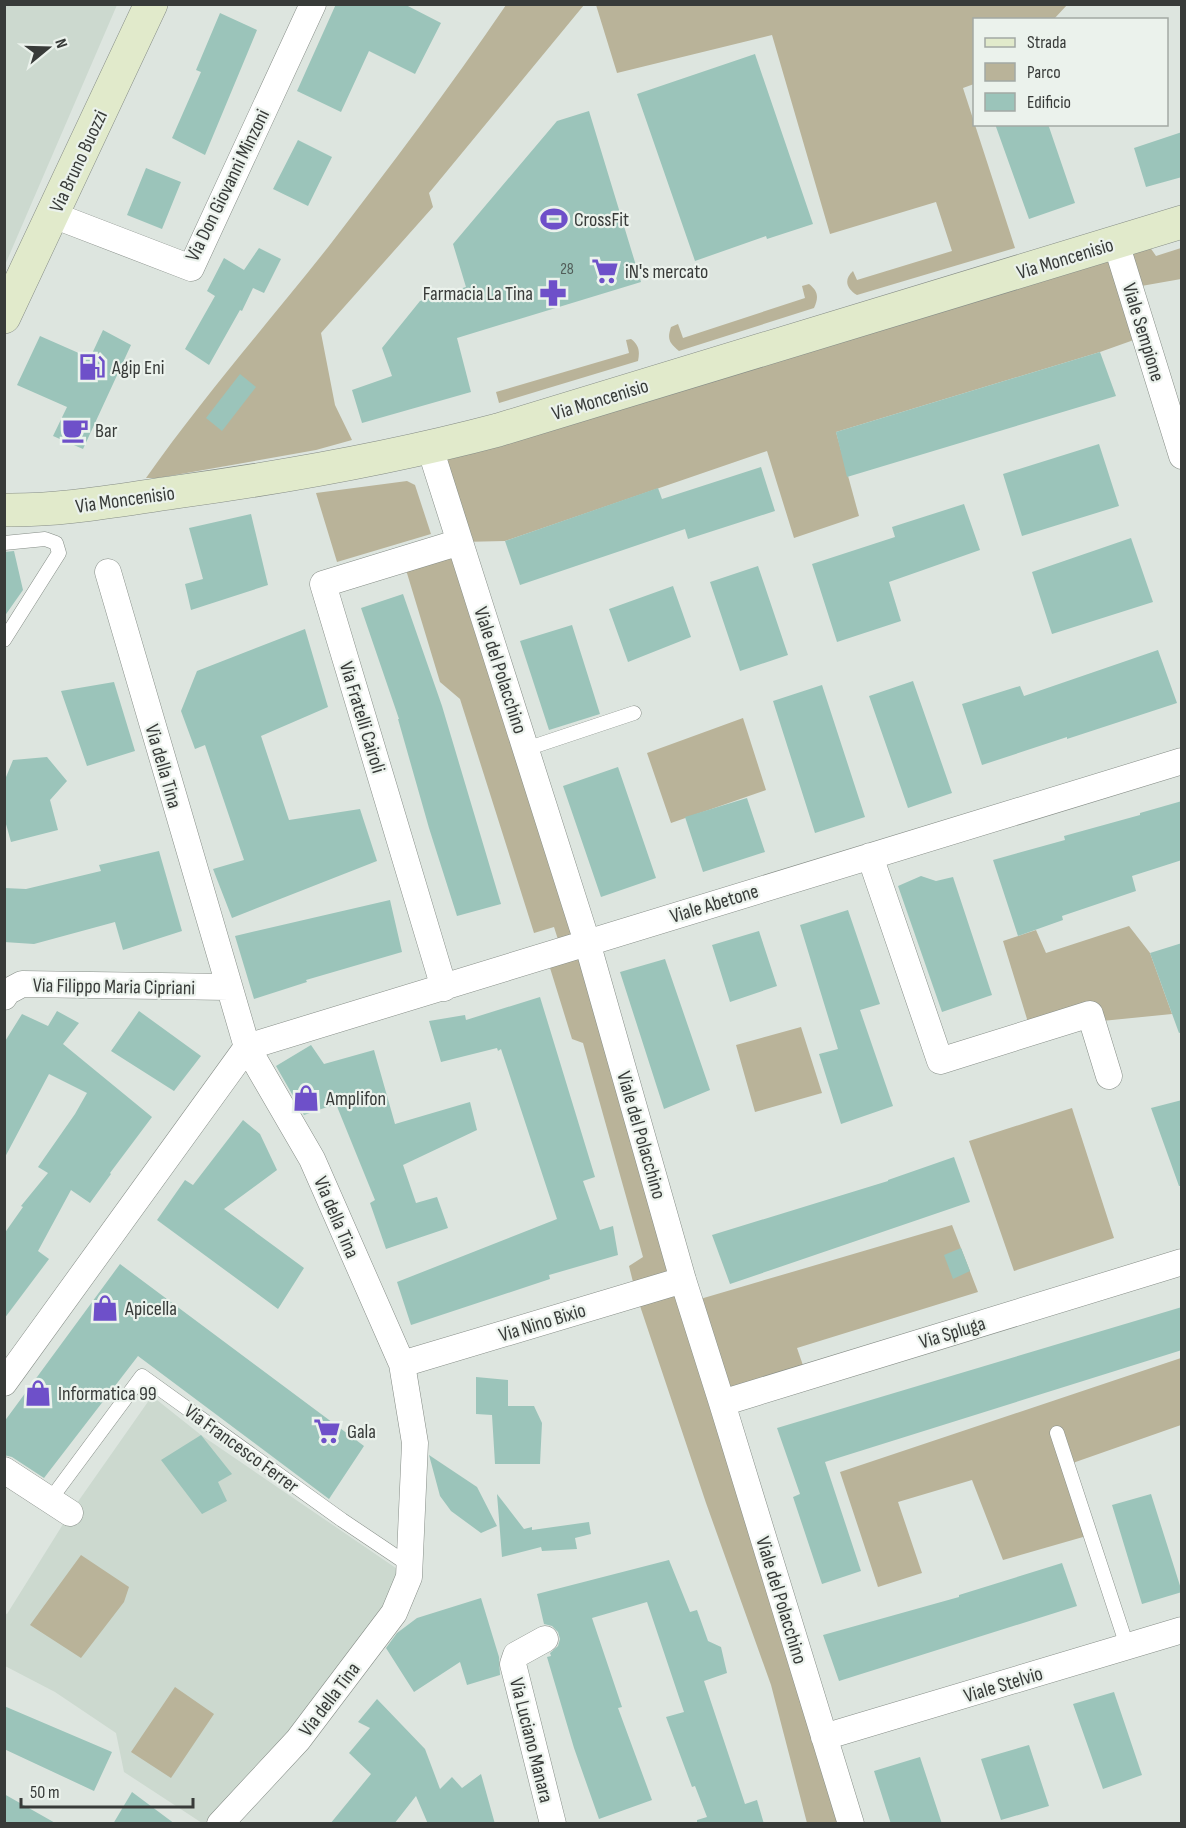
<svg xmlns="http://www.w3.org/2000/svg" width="1186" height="1828" font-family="'Sofia Sans Condensed',sans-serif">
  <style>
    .built { fill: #ccd9cf }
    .green { fill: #b9b399 }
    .building { fill: #9bc4ba }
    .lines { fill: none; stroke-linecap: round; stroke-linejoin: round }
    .service-casing { stroke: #868d87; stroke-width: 15 }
    .minor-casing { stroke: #868d87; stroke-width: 27 }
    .secondary-casing { stroke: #868d87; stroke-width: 34 }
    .service { stroke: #fff; stroke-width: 14 }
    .minor { stroke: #fff; stroke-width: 26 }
    .secondary { stroke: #e1eacb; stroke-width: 33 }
    .labels { text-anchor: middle; stroke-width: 4.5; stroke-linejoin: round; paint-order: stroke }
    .number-label { font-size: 16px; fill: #515d59 }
    .street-label { font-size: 20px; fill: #383b39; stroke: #ebf2ec }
    .poi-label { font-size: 20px; fill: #383b39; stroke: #ebf2ec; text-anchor: start }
  </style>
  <rect width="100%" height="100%" fill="#dde5df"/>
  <path class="built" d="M5,4L117,5L5,265L4,5Z
    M152,1396L201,1435L409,1577L220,1823H202L124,1772L116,1733L55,1692L5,1666L4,1613L7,1614L70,1513Z"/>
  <path class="green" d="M506,5H584L429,193L433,207L321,333L335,405L352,440L316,450L158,478H146C203,397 268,323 329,246C390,167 450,87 506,5Z
    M596,5H1067L1054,19L974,20V84L963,88L1015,248L857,295C847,289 843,280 853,271L857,280L952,251L936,202L830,234L772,35L617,73Z
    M1141,234L1156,256L1181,248V279L1130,288L1145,336L1100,352L836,432L859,516L794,538L767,451L505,541L461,542L690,1302L952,1225L978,1292L797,1348L807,1377L722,1403L851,1823H807L771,1685L706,1503L636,1294L629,1266L643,1257L583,1043L572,1039L546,955L561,949L554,927L534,933L460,699L440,682L403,560L460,542L430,448Z
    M809,284C818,291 819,297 814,308L679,351C669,343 667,339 671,327L678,324L683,338L805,298L802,286Z
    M631,339C639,345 640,351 638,361L499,403L496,392L629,353L626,340Z
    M407,481L415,485L431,534L337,562L316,493Z
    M743,718L766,790L671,823L647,753Z
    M1129,926L1150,953L1172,1014L1092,1022L1031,1032L1003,941L1036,930L1046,953Z
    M801,1027L822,1093L755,1112L736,1045Z
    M1072,1108L1114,1238L1014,1271L969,1141Z
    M1181,1358V1425L1067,1465L1090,1535L1003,1560L972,1480L898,1502L922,1573L878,1587L840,1472Z
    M81,1555L129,1587L124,1602L81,1658L30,1625Z
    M175,1687L214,1714L171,1778L131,1752Z"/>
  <path class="building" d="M336,4H404L441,23L415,74L369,51L341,112L297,91Z
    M220,13L257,30L205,155L172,138L201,72L196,70Z
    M755,54L813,224L767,239L766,236L695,261L637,94Z
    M589,111L641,282L457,338L471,392L362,423L352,390L392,376L382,348L420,301L466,287L453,244L557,121Z
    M995,124H1048L1075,203L1029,219Z
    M1182,132V177L1146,187L1134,148Z
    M298,140L332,157L308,206L273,189Z
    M146,168L181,182L162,229L127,215Z
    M259,248L281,259L264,293L253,288L242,311L240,310L209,365L185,349L215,296L207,291L224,258L244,270Z
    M103,330L131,345L83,449L53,436L67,407L17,385L40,336L90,358Z
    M1100,352L1116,396L847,477L836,432Z
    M240,374L256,387L222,431L206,418Z
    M1099,444L1119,506L1022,536L1003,474Z
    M761,467L775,511L688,539L685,529L520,585L505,541L658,488L662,499Z
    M964,504L980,550L889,582L901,621L837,642L812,564L895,537L892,527Z
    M251,514L268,585L191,610L185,584L203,579L189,528Z
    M1131,538L1153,602L1052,634L1032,572Z
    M14,551L23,590L4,617V552Z
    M758,566L788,655L740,671L710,582Z
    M673,586L691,637L628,662L609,609Z
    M403,594L442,706L501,904L457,916L429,828L398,719H399L361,608Z
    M572,625L600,714L549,730L520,641Z
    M305,629L328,707L261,736L289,820L360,809L377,861L232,918L213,869L244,860L205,745L195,749L181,711L197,671Z
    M1158,650L1177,703L1067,739V737L982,765L962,704L1020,686L1024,696Z
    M913,681L952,793L908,808L869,696Z
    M114,682L135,751L87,766L61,691Z
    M822,685L865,817L815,833L773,701Z
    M47,757L67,781L50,800L58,830L11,842L4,817V782L13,760Z
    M618,767L656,878L601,897L563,786Z
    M747,798L765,852L703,872L685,817Z
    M1182,801V860L1132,876L1136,891L1062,916L1063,920L1018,936L993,860L1065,840L1064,836L1140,815V813Z
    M159,851L182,931L123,950L115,922L34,944L4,942V888L26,889L101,871L99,865Z
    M921,876L936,881L953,877L992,995L942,1012L898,886Z
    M390,900L402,952L306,980L307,982L254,999L235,936Z
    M848,910L880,1004L860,1010L893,1106L841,1124L819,1054L838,1049L800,925Z
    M759,931L777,986L730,1002L712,945Z
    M1182,943V1032L1179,1033L1150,953Z
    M665,959L710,1090L664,1109L620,972Z
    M540,997L595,1177L583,1181L600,1230L613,1226L618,1255L549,1275L550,1279L411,1325L397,1282L557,1219L501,1049L498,1051L497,1048L441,1062L429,1021L465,1015L466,1020Z
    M57,1011L79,1023L63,1044L152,1117L110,1173L111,1174L90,1203L71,1190L38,1251L49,1259L4,1319V1234L23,1207L21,1206L48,1173L38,1167L75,1114L87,1093L49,1074L4,1159V1043L22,1014L48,1026Z
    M139,1011L201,1056L174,1091L111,1051Z
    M311,1045L324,1064L374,1050L395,1124L470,1102L477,1130L403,1165L416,1203L437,1197L448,1228L386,1249L370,1203L375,1200L336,1104L304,1115L276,1066Z
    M1182,1100V1186H1179L1151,1108Z
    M243,1120L260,1134L277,1170L224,1209L304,1268L278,1309L157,1220L185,1180L193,1185Z
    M954,1157L970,1202L730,1284L712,1235L888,1181V1180Z
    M961,1248L970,1271L953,1279L944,1255Z
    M120,1264L364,1446L329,1499L138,1356L44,1478L12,1457L4,1455V1422Z
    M1182,1307V1350L825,1462L861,1571L822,1584L793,1497L800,1494L777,1428Z
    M476,1377L508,1380V1406H534L542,1423L540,1464H495L492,1415L476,1414Z
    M201,1435L232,1474L218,1482L227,1501L202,1514L161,1460Z
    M429,1455L477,1487L497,1526L481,1533L451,1511L440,1496Z
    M497,1494L524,1529L532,1527V1530L589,1522L591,1534L575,1538L577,1549L542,1551L541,1547L502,1557Z
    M1151,1494L1182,1592L1142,1604L1112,1505Z
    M669,1560L690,1612L697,1610L708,1641L721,1647L727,1673L704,1681L745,1804L757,1800L764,1824H697V1820L707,1817L695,1786L692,1787L666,1717L684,1712L647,1602L592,1618L622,1707L618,1708L652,1800L599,1819L574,1748L547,1657L551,1656L550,1653L558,1646L560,1639L558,1632L552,1626L544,1624L537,1594Z
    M1062,1563L1077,1606L839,1681L823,1635L959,1597V1595Z
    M481,1598L499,1657L500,1675L467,1685L460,1662L414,1692L386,1648L397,1633L417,1618Z
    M1114,1692L1142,1775L1103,1789L1073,1704Z
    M377,1699L425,1749L440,1789L452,1777L462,1788L481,1774L495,1824H428L416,1796L394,1824H330L371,1774L349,1753L370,1728L358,1722Z
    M4,1706L112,1752L94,1791L4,1749Z
    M1029,1745L1049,1806L1001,1820L981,1759Z
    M920,1757L942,1824H891L874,1771Z
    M132,1792L175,1824H113Z
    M4,1794L57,1824H4Z"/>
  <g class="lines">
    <defs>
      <path id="service" d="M4,543L45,539L56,543L59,553L4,640
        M526,749L634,713
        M1057,1433L1127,1646
        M50,1500L142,1376L342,1520L409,1565"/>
      <path id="minor" d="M53,215L191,268L313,4
        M1116,243L1182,456
        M430,448L587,942L683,1280L722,1403L851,1824
        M108,572L247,1047L312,1159L402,1364L415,1443L409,1577L394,1613L298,1740L220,1824
        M870,856L940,1061L1090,1014L1109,1076
        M444,988L323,584L460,542
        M4,997L7,992L22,984L229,987
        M247,1047L1182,761
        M402,1364L683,1280
        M4,1383L247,1047
        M722,1403L1182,1262
        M4,1470L70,1513
        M545,1639L516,1655L513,1664L553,1824
        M824,1737L1182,1630"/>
      <path id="secondary" d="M4,317L151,4
        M4,510C62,511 119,500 176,492C285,477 392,458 498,430L1182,222"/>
    </defs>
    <use href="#service" class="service-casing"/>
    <use href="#minor" class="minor-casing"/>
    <use href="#secondary" class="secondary-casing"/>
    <use href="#service" class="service"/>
    <use href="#minor" class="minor"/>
    <use href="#secondary" class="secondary"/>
  </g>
  <defs>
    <symbol id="stadium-bare" viewBox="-9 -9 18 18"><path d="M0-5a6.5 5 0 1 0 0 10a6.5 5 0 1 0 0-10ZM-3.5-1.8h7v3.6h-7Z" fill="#6e50c9" stroke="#ebf2ec" stroke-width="2.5" paint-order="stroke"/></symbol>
    <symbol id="supermarket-bare" viewBox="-9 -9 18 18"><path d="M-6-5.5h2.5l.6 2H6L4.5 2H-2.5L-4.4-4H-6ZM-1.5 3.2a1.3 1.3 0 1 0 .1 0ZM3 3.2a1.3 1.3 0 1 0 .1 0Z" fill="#6e50c9" stroke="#ebf2ec" stroke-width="2.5" paint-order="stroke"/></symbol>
    <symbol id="pharmacy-bare" viewBox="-9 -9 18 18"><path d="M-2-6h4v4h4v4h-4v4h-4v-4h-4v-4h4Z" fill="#6e50c9" stroke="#ebf2ec" stroke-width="2.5" paint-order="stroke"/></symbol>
    <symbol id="fuel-bare" viewBox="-9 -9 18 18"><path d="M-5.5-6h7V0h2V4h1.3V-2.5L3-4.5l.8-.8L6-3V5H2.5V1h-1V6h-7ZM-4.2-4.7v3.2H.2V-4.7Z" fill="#6e50c9" stroke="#ebf2ec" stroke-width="2.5" paint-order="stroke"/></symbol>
    <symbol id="cafe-bare" viewBox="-9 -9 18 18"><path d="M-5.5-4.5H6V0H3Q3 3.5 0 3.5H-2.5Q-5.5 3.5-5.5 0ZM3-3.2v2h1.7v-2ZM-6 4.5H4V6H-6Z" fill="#6e50c9" stroke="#ebf2ec" stroke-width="2.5" paint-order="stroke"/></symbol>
    <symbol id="shop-bare" viewBox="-9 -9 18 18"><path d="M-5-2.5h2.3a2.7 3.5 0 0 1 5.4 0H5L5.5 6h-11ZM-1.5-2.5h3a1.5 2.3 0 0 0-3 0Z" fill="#6e50c9" stroke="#ebf2ec" stroke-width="2.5" paint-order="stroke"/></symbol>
  </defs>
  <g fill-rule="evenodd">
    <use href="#stadium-bare" x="535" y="200" width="38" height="38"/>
    <use href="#supermarket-bare" x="586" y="252" width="38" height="38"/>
    <use href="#pharmacy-bare" x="534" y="274" width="38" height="38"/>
    <use href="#fuel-bare" x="73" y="348" width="38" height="38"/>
    <use href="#cafe-bare" x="56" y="411" width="38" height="38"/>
    <use href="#shop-bare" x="287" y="1079" width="38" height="38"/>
    <use href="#shop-bare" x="86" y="1289" width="38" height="38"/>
    <use href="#shop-bare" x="19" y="1374" width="38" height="38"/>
    <use href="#supermarket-bare" x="308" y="1412" width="38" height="38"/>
  </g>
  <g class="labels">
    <g class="number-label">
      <text x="567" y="274">28</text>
    </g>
    <g class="street-label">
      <text transform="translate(78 161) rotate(-65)" y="7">Via Bruno Buozzi</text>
      <text transform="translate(227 185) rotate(-64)" y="7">Via Don Giovanni Minzoni</text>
      <text transform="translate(1065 258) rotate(-17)" y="7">Via Moncenisio</text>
      <text transform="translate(1144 332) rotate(73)" y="7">Viale Sempione</text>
      <text transform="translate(600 399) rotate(-17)" y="7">Via Moncenisio</text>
      <text transform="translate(125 499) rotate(-8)" y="7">Via Moncenisio</text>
      <text transform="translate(501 670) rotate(72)" y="7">Viale del Polacchino</text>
      <text transform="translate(363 717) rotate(73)" y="7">Via Fratelli Cairoli</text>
      <text transform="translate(164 766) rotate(74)" y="7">Via della Tina</text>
      <text transform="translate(714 903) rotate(-17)" y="7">Viale Abetone</text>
      <text transform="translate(114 986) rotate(1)" y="7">Via Filippo Maria Cipriani</text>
      <text transform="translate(642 1135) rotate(74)" y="7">Viale del Polacchino</text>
      <text transform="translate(337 1217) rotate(67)" y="7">Via della Tina</text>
      <text transform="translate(542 1322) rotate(-17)" y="7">Via Nino Bixio</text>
      <text transform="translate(952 1332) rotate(-17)" y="7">Via Spluga</text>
      <text transform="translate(242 1448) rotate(36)" y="7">Via Francesco Ferrer</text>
      <text transform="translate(782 1600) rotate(73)" y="7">Viale del Polacchino</text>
      <text transform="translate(1003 1684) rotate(-17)" y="7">Viale Stelvio</text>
      <text transform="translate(329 1699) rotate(-53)" y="7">Via della Tina</text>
      <text transform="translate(532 1740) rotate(76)" y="7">Via Luciano Manara</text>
    </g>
    <g class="poi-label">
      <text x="574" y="226">CrossFit</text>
      <text x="625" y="278">iN's mercato</text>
      <text x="533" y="300" text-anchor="end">Farmacia La Tina</text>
      <text x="112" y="374">Agip Eni</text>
      <text x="95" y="437">Bar</text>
      <text x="326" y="1105">Amplifon</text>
      <text x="125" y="1315">Apicella</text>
      <text x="58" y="1400">Informatica 99</text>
      <text x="347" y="1438">Gala</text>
    </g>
  </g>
  <rect width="1186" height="1828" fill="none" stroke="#383b39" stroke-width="12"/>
  <rect x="973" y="18" width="195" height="108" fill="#ebf2ec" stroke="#a3a9a4" stroke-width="1.5"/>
  <rect x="985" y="38" width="30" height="9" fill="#e1eacb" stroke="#a3a9a4" stroke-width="1.5"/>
  <text x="1027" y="48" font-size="18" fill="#383b39">Strada</text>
  <rect x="985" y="63" width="30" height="18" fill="#b9b399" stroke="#a3a9a4" stroke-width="1.5"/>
  <text x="1027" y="78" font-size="18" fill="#383b39">Parco</text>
  <rect x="985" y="93" width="30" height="18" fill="#9bc4ba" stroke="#a3a9a4" stroke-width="1.5"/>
  <text x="1027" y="108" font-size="18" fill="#383b39">Edificio</text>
  <g transform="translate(48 48) rotate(71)" stroke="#ebf2ec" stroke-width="4.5" paint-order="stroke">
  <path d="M0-4.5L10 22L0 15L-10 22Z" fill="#383b39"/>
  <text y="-9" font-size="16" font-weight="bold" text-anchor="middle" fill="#383b39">N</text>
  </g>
  <path d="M21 1798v9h172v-9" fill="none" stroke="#383b39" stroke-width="3"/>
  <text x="30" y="1798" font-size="18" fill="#383b39" stroke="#ebf2ec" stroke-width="4.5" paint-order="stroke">50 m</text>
</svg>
